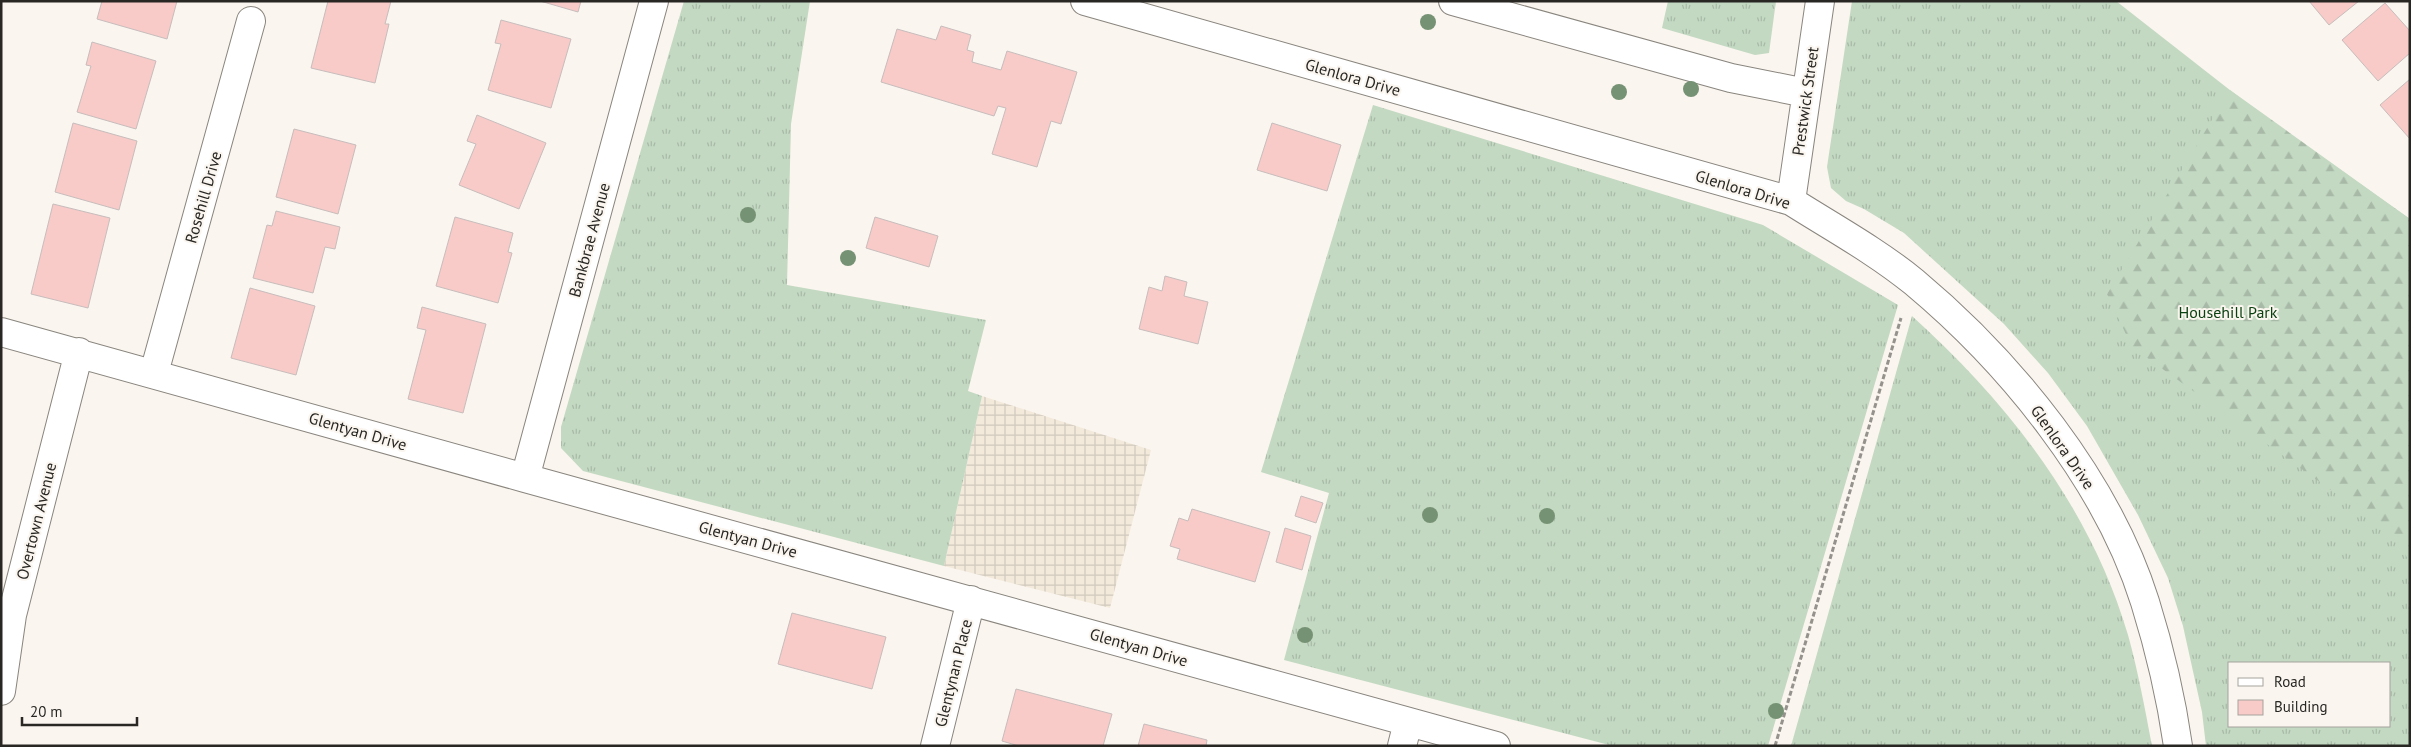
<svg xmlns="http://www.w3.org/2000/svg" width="2411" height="747" font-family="'PT Sans',sans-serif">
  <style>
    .industrial { fill: url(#industrial-grid) }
    .grass { fill: url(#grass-tufts); fill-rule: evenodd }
    .forest { fill: url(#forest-firs) }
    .building { fill: #f8cac8; stroke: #c7bdbc }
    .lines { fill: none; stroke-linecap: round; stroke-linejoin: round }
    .street-casing { stroke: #89857e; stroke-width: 30 }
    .path { stroke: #95928d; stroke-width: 3; stroke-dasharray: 5 2.5; stroke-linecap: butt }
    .street { stroke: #fff; stroke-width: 28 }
    .tree { fill: #769274 }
    .labels { text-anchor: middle; stroke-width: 4; stroke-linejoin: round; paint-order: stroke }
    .street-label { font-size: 16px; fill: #282724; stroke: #faf5ee }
    .park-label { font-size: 16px; fill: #0a4110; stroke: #faf5ee }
  </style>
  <defs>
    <pattern id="industrial-grid" width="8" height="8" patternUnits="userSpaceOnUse" patternTransform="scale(1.25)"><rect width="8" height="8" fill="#f3eadc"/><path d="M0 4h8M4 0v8" fill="none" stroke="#d0c9bd"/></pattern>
    <pattern id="grass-tufts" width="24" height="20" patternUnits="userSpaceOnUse" patternTransform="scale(1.25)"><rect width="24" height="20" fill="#c3d9c2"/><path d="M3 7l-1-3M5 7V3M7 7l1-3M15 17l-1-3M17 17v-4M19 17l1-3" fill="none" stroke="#a8baa7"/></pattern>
    <pattern id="forest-firs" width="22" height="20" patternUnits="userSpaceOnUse" patternTransform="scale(1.25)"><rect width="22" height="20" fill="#c3d9c2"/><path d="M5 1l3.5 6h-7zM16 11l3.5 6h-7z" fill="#a8baa7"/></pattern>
  </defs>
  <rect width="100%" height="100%" fill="#faf5ee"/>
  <path class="industrial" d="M982,396L1151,450L1110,608L944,566Z"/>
  <path class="grass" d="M684,1H810L791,124L787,285L986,320L968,391L982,396L944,566L583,471L561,448V427Z
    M1668,1H1776L1769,53L1755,55L1662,28Z
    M1852,1H2116L2258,112L2410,219V746H2206L2202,712L2183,626L2168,578L2138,515L2087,426L2048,373L2004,324L1904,233L1864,209L1846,201L1831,188L1827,167ZM2230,663H2390V726H2230Z
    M1373,105L1763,225L1898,305L1768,746H1613L1284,660L1329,493L1261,472Z
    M1912,316C2009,404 2090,507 2128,635C2138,671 2145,709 2152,746H1791Z"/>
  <path class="forest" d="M2230,90L2410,219V563L2396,537L2132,347L2107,294Z"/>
  <path class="building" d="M102,1H177L167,39L97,19Z
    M328,1H391L385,24H389L375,83L311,68Z
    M540,1H581L578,12Z
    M2309,1H2359L2329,25Z
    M2385,3L2410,31V53L2378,81L2342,40Z
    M501,20L571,39L551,108L488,90L501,44L495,43Z
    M941,26L971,35L967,50L974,52L972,62L1001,70L1007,51L1077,72L1061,124L1051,121L1037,167L992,154L1006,108L998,106L994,116L881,82L897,29L936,40Z
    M92,42L156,61L136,129L77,112L91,66L86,65Z
    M2410,79V139L2380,105Z
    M477,115L546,143L519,209L459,185L476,144L467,141Z
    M73,123L137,141L119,210L55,192Z
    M1272,123L1341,145L1327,191L1257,170Z
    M294,129L356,145L338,214L276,197Z
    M53,204L110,218L88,308L31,294Z
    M276,211L340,227L335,249L325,247L313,293L253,278L267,225L272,226Z
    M455,217L513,233L508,252L512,253L498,303L436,286Z
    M875,217L938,236L929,267L866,248Z
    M1165,276L1187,282L1184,296L1208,302L1198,344L1139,329L1149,287L1162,291Z
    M250,288L315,306L296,375L231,358Z
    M422,307L486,324L463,413L408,399L426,330L417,328Z
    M1301,496L1323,503L1316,523L1295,516Z
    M1192,509L1270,532L1255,582L1177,559L1180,549L1170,546L1179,518L1188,521Z
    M1285,528L1311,536L1302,570L1276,562Z
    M792,613L886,637L872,689L778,664Z
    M1016,689L1112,714L1103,746H1019L1002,741Z
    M1144,724L1207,740L1206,746H1138Z"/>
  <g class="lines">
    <defs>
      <path id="street" d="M1085,1L1791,201C1832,227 1876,251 1914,282C2011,363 2107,481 2145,602C2160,650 2171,697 2178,746
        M1453,1L1731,78L1806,93
        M1791,201L1820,1
        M1,332L525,478L1496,746
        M154,373L251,21
        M525,478L654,1
        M1,691L12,615L79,352
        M935,746L971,600
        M1402,746L1408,722"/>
    </defs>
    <use href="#street" class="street-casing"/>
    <path class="path" d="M1775,746L1901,318"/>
    <use href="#street" class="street"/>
  </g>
  <g class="tree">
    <circle cx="1428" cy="22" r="8"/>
    <circle cx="1691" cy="89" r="8"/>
    <circle cx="1619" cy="92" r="8"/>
    <circle cx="748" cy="215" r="8"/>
    <circle cx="848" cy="258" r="8"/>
    <circle cx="1430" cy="515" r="8"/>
    <circle cx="1547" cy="516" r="8"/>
    <circle cx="1305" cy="635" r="8"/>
    <circle cx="1776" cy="711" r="8"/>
  </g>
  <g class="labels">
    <g class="street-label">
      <text transform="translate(1353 77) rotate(16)" y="6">Glenlora Drive</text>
      <text transform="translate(1805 101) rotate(-82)" y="6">Prestwick Street</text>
      <text transform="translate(1743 189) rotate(17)" y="6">Glenlora Drive</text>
      <text transform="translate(203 197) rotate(-74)" y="6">Rosehill Drive</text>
      <text transform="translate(589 240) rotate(-75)" y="6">Bankbrae Avenue</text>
      <text transform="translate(358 431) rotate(16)" y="6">Glentyan Drive</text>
      <text transform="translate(2063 447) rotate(55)" y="6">Glenlora Drive</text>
      <text transform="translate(36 521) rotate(-76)" y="6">Overtown Avenue</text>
      <text transform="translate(748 539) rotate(15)" y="6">Glentyan Drive</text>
      <text transform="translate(1139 647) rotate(16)" y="6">Glentyan Drive</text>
      <text transform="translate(953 673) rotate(-76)" y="6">Glentynan Place</text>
    </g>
    <g class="park-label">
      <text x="2228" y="318">Househill Park</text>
    </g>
  </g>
  <rect width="2411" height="747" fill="none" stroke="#282724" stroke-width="5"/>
  <rect x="2228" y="662" width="162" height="65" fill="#faf5ee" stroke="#a6a39d"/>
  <rect x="2238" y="678" width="25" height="8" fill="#ffffff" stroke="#a6a39d"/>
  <text x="2274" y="687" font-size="15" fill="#282724">Road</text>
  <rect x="2238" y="700" width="25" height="15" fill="#f8cac8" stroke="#a6a39d"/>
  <text x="2274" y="712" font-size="15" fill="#282724">Building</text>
  <path d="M22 717v8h115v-8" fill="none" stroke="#282724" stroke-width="2.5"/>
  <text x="30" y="717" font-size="15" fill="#282724" stroke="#faf5ee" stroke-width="4" paint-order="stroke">20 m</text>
</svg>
